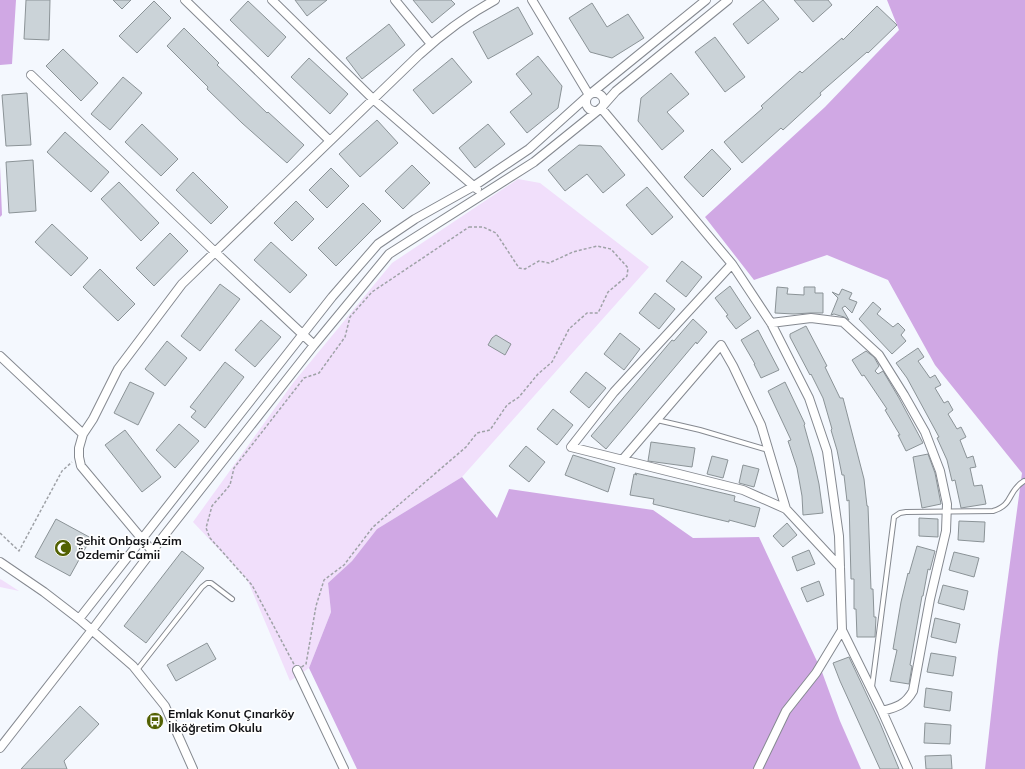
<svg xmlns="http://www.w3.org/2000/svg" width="1025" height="769" font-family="Mulish,sans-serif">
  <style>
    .green { fill: #f1dffb }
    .forest { fill: #d0a8e4 }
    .building { fill: #cbd3d8; stroke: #8b9397 }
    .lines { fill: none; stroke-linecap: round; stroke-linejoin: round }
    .service-casing { stroke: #858990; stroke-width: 6 }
    .minor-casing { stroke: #858990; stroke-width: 10 }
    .path { stroke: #9fa2a7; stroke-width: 1.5; stroke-dasharray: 3 2; stroke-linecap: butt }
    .service { stroke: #fff; stroke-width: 4 }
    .minor { stroke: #fff; stroke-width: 8 }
    .labels { text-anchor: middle; stroke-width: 3.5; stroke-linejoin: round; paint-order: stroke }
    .poi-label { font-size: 12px; font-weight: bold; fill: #121316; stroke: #fff; text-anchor: start }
  </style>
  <rect width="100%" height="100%" fill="#f4f8fe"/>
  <path class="green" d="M518,179L540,183L649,267L462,477L377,529L352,561L328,583L331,612L309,668L290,681L247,579L193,522L293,383L392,263Z
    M0,579L2,580L19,591L0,587Z"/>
  <path class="forest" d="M0,0H16L12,64L0,65Z
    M887,0H1025V769H985L998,652L1022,473L935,365L888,280L827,255L754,280L705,217L825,107L899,30Z
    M0,166L2,215L0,217Z
    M462,477L497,518L509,489L653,510L693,538L759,537L822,672L840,721L861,769H357L309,668L331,612L328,583L352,561L377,529Z"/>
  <path class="building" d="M26,0H50L49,40L24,39Z
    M113,0H131L122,9Z
    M295,0H327L307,16Z
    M413,0H451L455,4L432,23Z
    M763,0L779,19L748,44L733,24Z
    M794,0H828L832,5L813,22Z
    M154,1L171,18L137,53L119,36Z
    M248,1L286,37L268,57L230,20Z
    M592,3L607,27L628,14L644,38L612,58L590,52L569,18Z
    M877,6L897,25L868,53L867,52L820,93L821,95L783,130L781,128L742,163L724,142L763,108L761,106L800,71L802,73L842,38L843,40Z
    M518,7L533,34L488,59L473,32Z
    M389,24L405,45L362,79L346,58Z
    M184,28L219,63L217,65L267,113L268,112L304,145L287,163L242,123L207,89L208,87L167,46Z
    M715,37L745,77L725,92L695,52Z
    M63,49L98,83L81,101L46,66Z
    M538,56L562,86L558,108L527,133L510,112L532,94L516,74Z
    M309,58L348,94L330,114L291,77Z
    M452,58L472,82L433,114L413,90Z
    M671,73L689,94L667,112L684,131L662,150L638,121L641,98Z
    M123,77L142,93L110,130L91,114Z
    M27,93L31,145L6,146L2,95Z
    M377,120L398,143L360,177L339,154Z
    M142,124L178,159L161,176L125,142Z
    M488,124L505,144L475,168L459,148Z
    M65,132L109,172L91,192L47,152Z
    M579,145L601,146L625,175L603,193L587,174L565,191L548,170Z
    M712,149L731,169L703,197L684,177Z
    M33,160L36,211L9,213L6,162Z
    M412,165L430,183L403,209L385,191Z
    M331,168L349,186L327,208L309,190Z
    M193,172L228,207L211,224L176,190Z
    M119,182L159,223L141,241L101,199Z
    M647,187L673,217L652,235L626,205Z
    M296,201L314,219L292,241L274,223Z
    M363,203L381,221L336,266L318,248Z
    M52,224L88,258L71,276L35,242Z
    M170,233L188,251L154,286L136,268Z
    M271,242L307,275L290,293L254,260Z
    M682,261L702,277L686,297L666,281Z
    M100,269L135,304L118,321L83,287Z
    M220,284L240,299L200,351L181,336Z
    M730,286L751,318L736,329L726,316L728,315L715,298Z
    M777,287L788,288L787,294L804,295V287H815V293H823V313H810L794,314L775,313Z
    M842,289L852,293L849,299L857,302L852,313L845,306L842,308L849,320L844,317L834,314L831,315L838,298L832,292L839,295Z
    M655,293L675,309L659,329L639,313Z
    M873,302L881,309L877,314L893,327L898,323L905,330L901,335L906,341L892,354L859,319Z
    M693,319L707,332L697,344L696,342L606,449L591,436L672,340L674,341Z
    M261,320L281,337L255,367L235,350Z
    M806,326L827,366L825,367L840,398H843L864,479L867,506H868L871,589H873L874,617H876L875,637H857L856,609H854V579H851L849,500L847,501L844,475H842L837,450L831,430L832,429L823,398L811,374L810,375L790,337V334Z
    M758,330L779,370L761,378L754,364H755L741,340Z
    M620,333L640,349L624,370L604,354Z
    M496,335L511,344L505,355L488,345L492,338Z
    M167,341L187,358L165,386L145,369Z
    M918,348L924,357L918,361L930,378L935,375L941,385L935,388L944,403L948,401L953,410L948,414L957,429L961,427L966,437L960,440L967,458L973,456L976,467L970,468L974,486L982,485L986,504L961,508L955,480L952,481L947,460L937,438L939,437L907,378L896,363Z
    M866,351L874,357L879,366L875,371L878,374L883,371L899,398L923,443L906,451L898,435H900L885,410L887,409L864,375L862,376L852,360Z
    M225,362L244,377L205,428L191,417L196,411L190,407Z
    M586,372L606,388L589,408L570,392Z
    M130,382L154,393L138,425L114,413Z
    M785,382L805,424L804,425L813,457L819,484L823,513L803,515L802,496L797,468L788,441L791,440L768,391Z
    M553,409L573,425L557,445L537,429Z
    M179,424L199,441L175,468L156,450Z
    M125,430L161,477L142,492L105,445Z
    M651,442L695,448L692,467L648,461Z
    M526,446L545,462L529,482L509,466Z
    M928,454L935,473L941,504L922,508L913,457Z
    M573,455L615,468L608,492L565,475Z
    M712,456L728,460L723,478L707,474Z
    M743,465L759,469L754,487L739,483Z
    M635,473L689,485L735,496L734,501L760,508L755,527L729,520V522L653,504L654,499L630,495L634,474L637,475Z
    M919,518L938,519V537L919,536Z
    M56,519L91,538L70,576L35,557Z
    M959,521L985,522L984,542L958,540Z
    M787,523L797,535L783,547L773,536Z
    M917,546L935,551L930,570L928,569L923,596H922L910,665L912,666L909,684L890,681L897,650L893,649L901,602L908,573L909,574Z
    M809,550L815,564L797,571L792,557Z
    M182,551L204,568L146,643L124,626Z
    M954,552L979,558L974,577L949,570Z
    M819,581L824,595L807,602L801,588Z
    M943,585L968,591L964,610L938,603Z
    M935,618L960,624L956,643L931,637Z
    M207,643L216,659L176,681L167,665Z
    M931,653L956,657L953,676L927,672Z
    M849,657L880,723L899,769H880L840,681L833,663Z
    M926,688L952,692L950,711L924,707Z
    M80,706L99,724L64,761L67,769H21Z
    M925,723L951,725L950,744L924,743Z
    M951,755L952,769H926L925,756Z"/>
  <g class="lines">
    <defs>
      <path id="service" d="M657,420L700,430L768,450
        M137,670L202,587L207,583H211L232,599
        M872,687L894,517L900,513L906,512L993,511C1014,505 1007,491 1024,481"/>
      <path id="minor" d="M185,0L330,141
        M272,0L373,99L477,189
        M395,0L431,44
        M532,0L589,95
        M31,75L215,252L314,345
        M586 102a9 9 0 1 1 18 0a9 9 0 1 1-18 0Z
        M601,108L732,264L771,323L809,398L827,451L839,536L842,630L816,673L786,711L758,769
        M732,264L614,392L571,447L743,490L786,509L840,567
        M771,323L811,318L843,322L879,355L904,395L925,432L940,471L947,504L946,531L930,599L913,691C905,705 897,707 882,711
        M0,356L83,434
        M623,459L721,345L733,366L761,425L786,509
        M152,551L81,466L79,457V448L83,434L93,419L118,369L182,284L419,55C442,34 467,15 495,0
        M0,562L44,592L79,619L133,666L165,706L193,769
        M79,619L332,297L378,244L415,219L474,186L529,149L589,95L706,0
        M842,630L882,711L908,769
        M297,670L344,769
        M0,748L92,630L152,551L314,345L389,254L534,162L601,108L616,91L728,0"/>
    </defs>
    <use href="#service" class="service-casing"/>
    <use href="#minor" class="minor-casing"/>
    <path class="path" d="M469,227H483L496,233L519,268L525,269L539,261L549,263L573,252L597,246L611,249L628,268L627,276L608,292L598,313H587L569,329L552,362L538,374L519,397L507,405L490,430L477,433L466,447L373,527L344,565L324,580L316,606L306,664L297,670L252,585L210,538L206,528L212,506L230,485L234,468L304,378L319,373L345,337L350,317L372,292Z
      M0,533L19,551L62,471L72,462"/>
    <use href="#service" class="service"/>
    <use href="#minor" class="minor"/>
  </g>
  <defs>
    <symbol id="mosque-disc" viewBox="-11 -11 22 22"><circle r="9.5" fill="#526103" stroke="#fff"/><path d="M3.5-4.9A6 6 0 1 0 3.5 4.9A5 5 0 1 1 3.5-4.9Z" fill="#fff"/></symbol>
    <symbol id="bus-disc" viewBox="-11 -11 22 22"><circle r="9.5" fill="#526103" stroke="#fff"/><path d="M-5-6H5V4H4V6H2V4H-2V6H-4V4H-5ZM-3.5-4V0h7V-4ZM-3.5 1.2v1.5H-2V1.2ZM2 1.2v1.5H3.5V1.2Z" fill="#fff"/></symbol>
  </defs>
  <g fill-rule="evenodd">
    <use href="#mosque-disc" x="53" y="538" width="20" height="20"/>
    <use href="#bus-disc" x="145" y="711" width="20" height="20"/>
  </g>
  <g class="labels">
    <g class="poi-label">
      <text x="76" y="545">Şehit Onbaşı Azim<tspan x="76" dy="14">Özdemir Camii</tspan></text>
      <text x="168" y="718">Emlak Konut Çınarköy<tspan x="168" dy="14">İlköğretim Okulu</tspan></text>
    </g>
  </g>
</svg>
